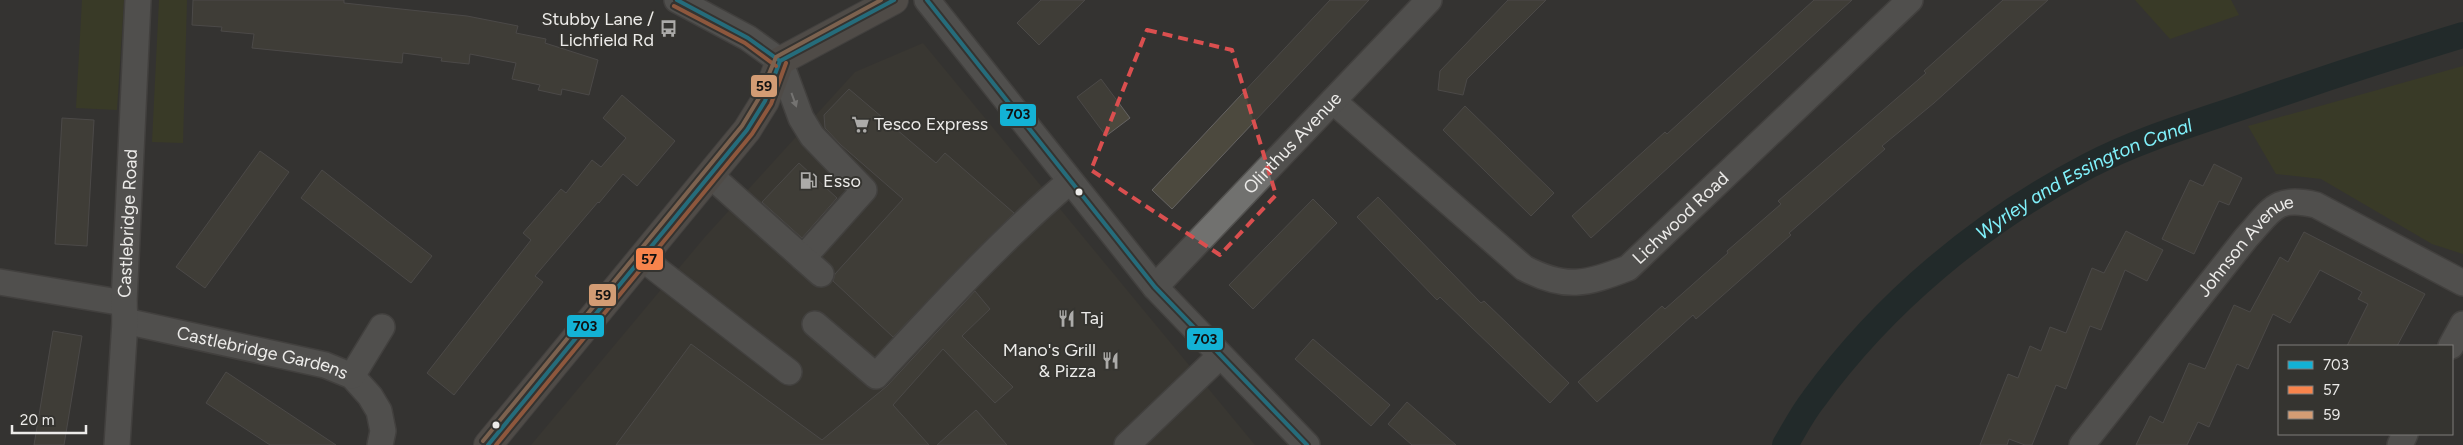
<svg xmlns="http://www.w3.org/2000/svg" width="2463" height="445" font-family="Figtree,sans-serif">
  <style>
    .built { fill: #3e3c33 }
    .green { fill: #3e431b }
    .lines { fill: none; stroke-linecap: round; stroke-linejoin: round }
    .canal { stroke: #0c2123; stroke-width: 26 }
    .building { fill: #4c493e; stroke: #666463 }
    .minor-casing { stroke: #52514f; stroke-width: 28 }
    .major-casing { stroke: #52514f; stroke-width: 30 }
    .minor { stroke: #71716f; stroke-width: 25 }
    .major { stroke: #706963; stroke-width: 28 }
    .bus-1-casing { stroke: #353430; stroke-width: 8 }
    .bus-2-casing { stroke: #353430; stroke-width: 8 }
    .bus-3-casing { stroke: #353430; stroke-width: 8 }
    .bus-1 { stroke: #13b2d5; stroke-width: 4 }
    .bus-2 { stroke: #f8844c; stroke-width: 4 }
    .bus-3 { stroke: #d39c74; stroke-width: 4 }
    .oneway { fill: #c1c0be }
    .marked { fill: none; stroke: #da4f4f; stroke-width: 4; stroke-dasharray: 10 6; stroke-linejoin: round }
    .bus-dot { fill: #ecebe9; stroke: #353430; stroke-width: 2 }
    .labels { text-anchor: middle; stroke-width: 4; stroke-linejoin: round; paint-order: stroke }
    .poi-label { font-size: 18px; fill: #ecebe9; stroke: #353430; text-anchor: start }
    .street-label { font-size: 18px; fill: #ecebe9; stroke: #353430 }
    .water-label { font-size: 19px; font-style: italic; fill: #80f1fb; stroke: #353430 }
    .line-badge { stroke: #353430; stroke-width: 2 }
    .pale-badge-label { font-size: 14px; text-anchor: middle; font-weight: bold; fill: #111 }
  </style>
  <rect width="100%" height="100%" fill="#343331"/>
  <path class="built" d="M923,43L1255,445H531L704,238L855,72Z"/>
  <path class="green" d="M82,0H124L117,110L76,108Z
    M159,0H187L183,143L152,142Z
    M2135,0H2231L2239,15L2170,39Z
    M2463,66V254L2432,244L2321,179L2276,174L2248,126Z"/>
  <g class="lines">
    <path class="canal" id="s1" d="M1785,445C1794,430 1802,414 1813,400C1884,302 1981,222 2088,166C2138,140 2192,124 2245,106C2317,81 2390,57 2463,35"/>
  </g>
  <path class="building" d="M193,0H344V3L467,16L518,26L516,33L546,39L545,43L598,60L589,95L562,89L561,95L538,90L540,85L512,79L516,63L470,54L469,64L441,61L442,58L403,53L402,63L252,48L254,34L221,31L222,27L192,25Z
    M1041,0H1085L1039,45L1017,23Z
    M1330,0H1369L1172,209L1152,190Z
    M1508,0H1546L1467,79L1463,95L1438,90L1440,71Z
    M1814,0H1852L1591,238L1572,216L1665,132L1667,134Z
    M2003,0H2048L1934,103L1882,146L1885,149L1789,233L1791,235L1696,319L1693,315L1597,402L1578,382L1662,306L1665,309L1728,253L1727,251L1781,204L1778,201L1926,73L1924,71Z
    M1101,79L1130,118L1106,136L1077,97Z
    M849,89L936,163L945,153L1014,213L893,337L833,281L835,274L903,199L841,145L825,128L824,115Z
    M622,95L675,141L637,186L623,174L599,203L598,202L535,276L543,282L454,395L427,373L531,240L523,233L561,189L566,193L592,160L601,167L626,138L603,118Z
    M1465,106L1554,193L1531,216L1443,130Z
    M62,118L94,120L87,246L55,244Z
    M260,151L289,172L205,288L176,267Z
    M799,163L837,198L802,238L762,202Z
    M2214,164L2242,178L2229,205L2219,201L2194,254L2162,239L2190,180L2203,186Z
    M322,170L432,256L411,283L301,198Z
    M1378,197L1481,303L1484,301L1569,383L1550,403L1440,297L1437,300L1357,217Z
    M1313,199L1337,223L1253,309L1229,285Z
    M2126,231L2163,250L2147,281L2125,270L2101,330L2090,326L2066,389L2056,385L2032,445H2025L2009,439L2007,445H1980L2008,374L2018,378L2030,346L2041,351L2050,327L2066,333L2092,268L2104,273Z
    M2304,232L2425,294L2397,346H2347L2368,304L2358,299L2362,292L2320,270L2290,323L2273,314L2248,369L2237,364L2209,427L2198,422L2187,445H2136L2150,416L2163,423L2189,363L2205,369L2234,305L2250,312L2280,257L2288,262Z
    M975,291L990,309L962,336L1013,387L995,403L943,349L893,405L929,445H616L691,344L822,440L887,386Z
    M53,331L82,336L64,445H34Z
    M1313,339L1390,405L1371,426L1295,359Z
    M226,372L336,445H270L206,403Z
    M1407,402L1456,445H1412L1388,424Z
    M976,410L1007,445H937Z"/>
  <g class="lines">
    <defs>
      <g id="minor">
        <path d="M677,0L748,38L780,61L801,118L812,136L864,190L803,258"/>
        <path d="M927,0L1155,287L1307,445"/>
        <path id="s2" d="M1333,101L1524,268C1566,290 1586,284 1628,268L1910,0"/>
        <path d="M710,175L821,274"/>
        <path d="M642,258L789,372"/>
        <path d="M0,282L124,303"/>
        <path id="s3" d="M1155,287L1429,0"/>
        <path id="s4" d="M125,321L325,365L352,376L370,396L379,411L383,431L380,445"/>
        <path d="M815,324L876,376C938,309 1000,241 1070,181"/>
        <path d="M2451,346L2463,324"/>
        <path d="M352,376L382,327"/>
        <path id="s5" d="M117,445L125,321L124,303L138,0"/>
        <path d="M1127,445L1220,356"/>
        <path id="s6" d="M2082,445L2246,238C2272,210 2275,195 2316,205L2463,283"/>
        <path d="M2400,445L2405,434"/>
      </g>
      <path id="major" d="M488,445L747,130L765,101L780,61L894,0"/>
    </defs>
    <use href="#minor" class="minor-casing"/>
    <use href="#major" class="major-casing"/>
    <use href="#minor" class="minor"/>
    <use href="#major" class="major"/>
    <defs>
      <path id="bus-1" d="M677,0L748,38L780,61
        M927,0L1155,287L1307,445
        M488,445L747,130L765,101L780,61L894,0"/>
      <path id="bus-2" d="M674,6L745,43L776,66
        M496,445L752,134L771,104L786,63"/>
      <path id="bus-3" d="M483,441L742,126L759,98L776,57L881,0"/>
    </defs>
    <use href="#bus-1" class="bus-1-casing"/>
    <use href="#bus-2" class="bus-2-casing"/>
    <use href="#bus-3" class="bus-3-casing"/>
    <use href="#bus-1" class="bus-1"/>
    <use href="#bus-2" class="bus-2"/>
    <use href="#bus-3" class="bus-3"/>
  </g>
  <defs><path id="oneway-solid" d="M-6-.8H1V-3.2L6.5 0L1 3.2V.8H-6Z" transform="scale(1.25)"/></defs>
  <use class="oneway" href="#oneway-solid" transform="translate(794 100) rotate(70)"/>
  <path d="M0 0H2463V445H0ZM1147,30L1232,50L1276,195L1220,255L1091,170Z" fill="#343331" fill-opacity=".55" fill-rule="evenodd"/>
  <path class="marked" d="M1147,30L1232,50L1276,195L1220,255L1091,170Z"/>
  <defs>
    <symbol id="bus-bare" viewBox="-9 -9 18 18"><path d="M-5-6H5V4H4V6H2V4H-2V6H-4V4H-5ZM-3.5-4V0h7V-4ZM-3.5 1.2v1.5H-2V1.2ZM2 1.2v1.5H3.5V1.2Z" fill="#acaba9" stroke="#353430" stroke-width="2.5" paint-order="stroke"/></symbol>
    <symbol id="supermarket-bare" viewBox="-9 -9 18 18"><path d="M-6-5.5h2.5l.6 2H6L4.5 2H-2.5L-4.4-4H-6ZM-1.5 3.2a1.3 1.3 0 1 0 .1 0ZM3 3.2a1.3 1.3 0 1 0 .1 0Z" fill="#acaba9" stroke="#353430" stroke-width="2.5" paint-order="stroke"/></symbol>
    <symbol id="fuel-bare" viewBox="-9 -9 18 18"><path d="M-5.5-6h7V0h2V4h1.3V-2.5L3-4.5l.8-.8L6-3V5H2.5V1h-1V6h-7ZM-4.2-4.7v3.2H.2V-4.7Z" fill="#acaba9" stroke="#353430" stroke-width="2.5" paint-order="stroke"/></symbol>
    <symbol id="restaurant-bare" viewBox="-9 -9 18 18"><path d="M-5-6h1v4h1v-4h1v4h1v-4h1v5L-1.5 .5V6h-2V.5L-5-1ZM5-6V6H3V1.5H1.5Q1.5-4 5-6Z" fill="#acaba9" stroke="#353430" stroke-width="2.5" paint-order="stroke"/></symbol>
  </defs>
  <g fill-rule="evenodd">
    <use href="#bus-bare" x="656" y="16" width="25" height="25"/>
    <use href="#supermarket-bare" x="848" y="112" width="25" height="25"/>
    <use href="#fuel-bare" x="796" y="168" width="25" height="25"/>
    <use href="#restaurant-bare" x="1054" y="306" width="25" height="25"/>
    <use href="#restaurant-bare" x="1098" y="348" width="25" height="25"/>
  </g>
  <g class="bus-dot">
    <circle cx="1079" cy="192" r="4.5"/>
    <circle cx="496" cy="425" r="4.5"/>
  </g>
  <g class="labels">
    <g class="poi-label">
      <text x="654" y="25" text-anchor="end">Stubby Lane /<tspan x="654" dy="21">Lichfield Rd</tspan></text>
      <text x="874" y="130">Tesco Express</text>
      <text x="823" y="187">Esso</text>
      <text x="1081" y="324">Taj</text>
      <text x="1096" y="356" text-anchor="end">Mano's Grill<tspan x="1096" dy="21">&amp; Pizza</tspan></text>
    </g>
    <g class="street-label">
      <text dy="6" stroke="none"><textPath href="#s3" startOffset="199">Olinthus Avenue</textPath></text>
      <text dy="6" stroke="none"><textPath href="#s2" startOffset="435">Lichwood Road</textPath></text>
      <text dy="6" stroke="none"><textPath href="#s5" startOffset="222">Castlebridge Road</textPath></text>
      <text dy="6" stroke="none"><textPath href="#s6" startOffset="259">Johnson Avenue</textPath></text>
      <text dy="6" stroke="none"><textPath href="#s4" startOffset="141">Castlebridge Gardens</textPath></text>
    </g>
    <g class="water-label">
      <text dy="7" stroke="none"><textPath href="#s1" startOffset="408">Wyrley and Essington Canal</textPath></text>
    </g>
  </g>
  <g class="line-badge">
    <rect x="750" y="74" width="28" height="24" rx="5" fill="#d39c74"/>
    <rect x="999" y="103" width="38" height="24" rx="5" fill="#13b2d5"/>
    <rect x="635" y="247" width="29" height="24" rx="5" fill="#f8844c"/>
    <rect x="588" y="283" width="29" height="24" rx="5" fill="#d39c74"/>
    <rect x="566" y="314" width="39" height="24" rx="5" fill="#13b2d5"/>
    <rect x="1186" y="327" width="38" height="24" rx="5" fill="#13b2d5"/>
  </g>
  <g class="pale-badge-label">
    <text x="764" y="91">59</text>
    <text x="1018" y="119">703</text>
    <text x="649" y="264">57</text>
    <text x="603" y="300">59</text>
    <text x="585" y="331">703</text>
    <text x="1205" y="344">703</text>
  </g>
  <rect x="2278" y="345" width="175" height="90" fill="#353430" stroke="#7e7d7a"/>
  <rect x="2288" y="361" width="25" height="8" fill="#13b2d5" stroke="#7e7d7a"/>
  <text x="2323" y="370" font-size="15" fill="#ecebe9">703</text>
  <rect x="2288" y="386" width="25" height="8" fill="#f8844c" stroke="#7e7d7a"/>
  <text x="2323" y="395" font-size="15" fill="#ecebe9">57</text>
  <rect x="2288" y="411" width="25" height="8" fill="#d39c74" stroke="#7e7d7a"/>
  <text x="2323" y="420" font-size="15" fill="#ecebe9">59</text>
  <path d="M12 425v8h74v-8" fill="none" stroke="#ecebe9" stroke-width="2.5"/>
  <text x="20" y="425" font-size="15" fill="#ecebe9" stroke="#353430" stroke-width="4" paint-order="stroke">20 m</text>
</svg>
